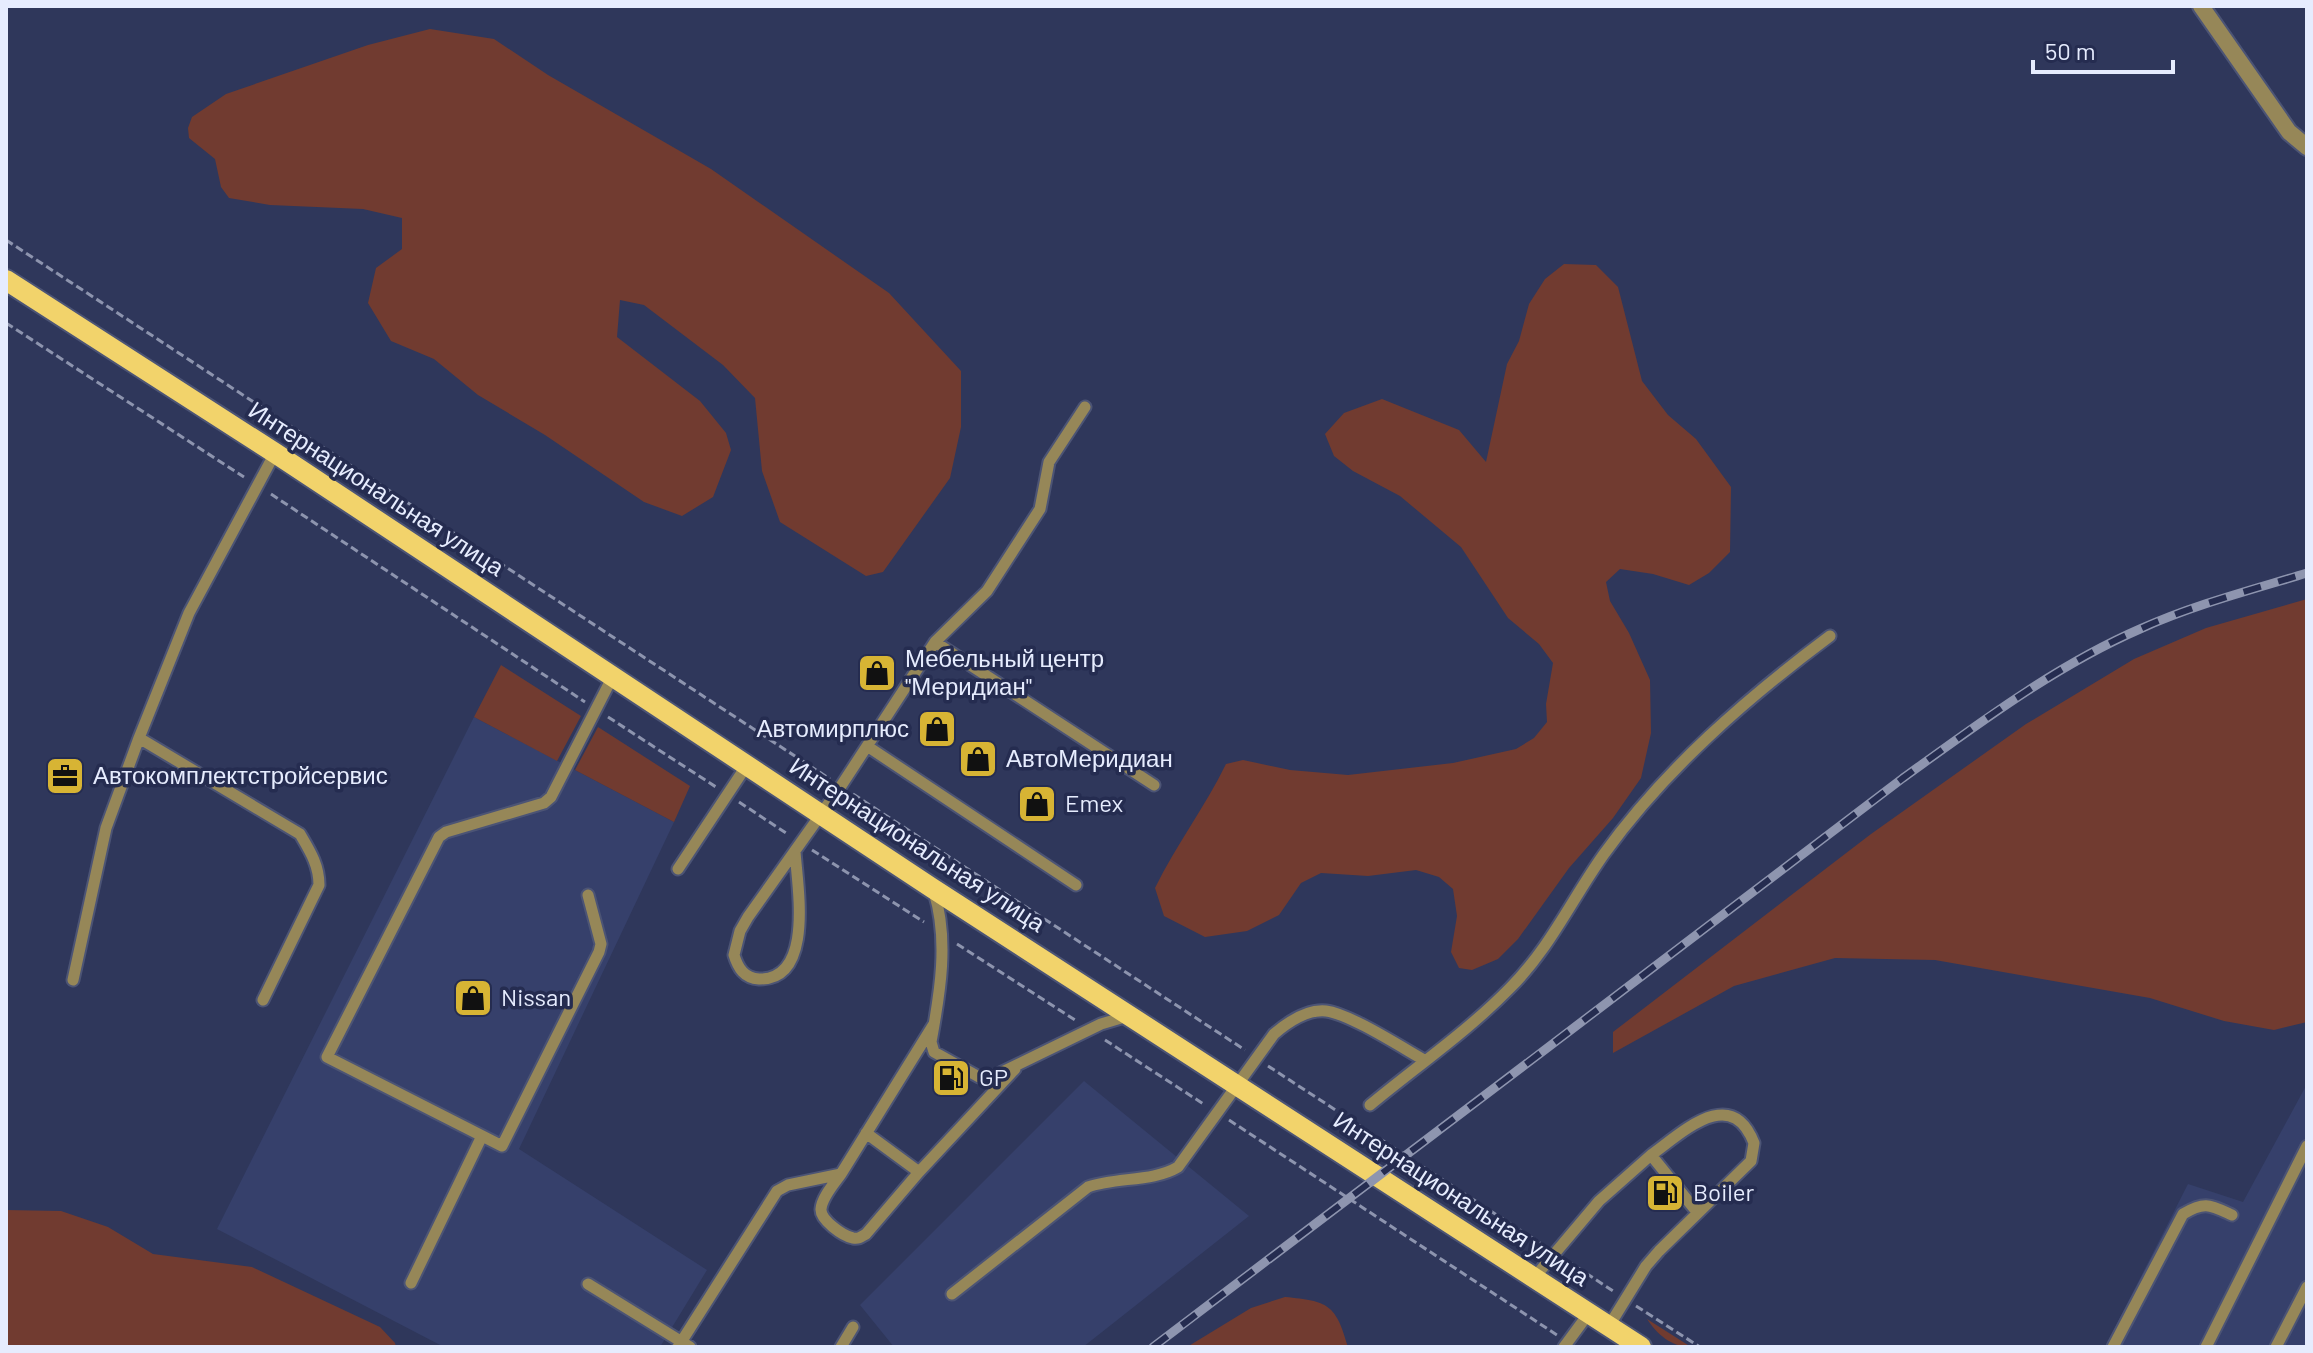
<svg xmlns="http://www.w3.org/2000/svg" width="2313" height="1353" font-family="Barlow,sans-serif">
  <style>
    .built { fill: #36406b }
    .green { fill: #713b30 }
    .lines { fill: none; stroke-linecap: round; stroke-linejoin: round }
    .lane-casing { stroke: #4c5475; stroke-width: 15 }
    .street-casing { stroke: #4c5475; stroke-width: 20 }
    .primary-casing { stroke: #4c5475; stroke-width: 24 }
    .path { stroke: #8d94ae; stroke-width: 3; stroke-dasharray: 8 4; stroke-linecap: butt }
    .lane { stroke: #968758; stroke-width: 11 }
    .street { stroke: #968758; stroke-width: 16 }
    .primary { stroke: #f2d36b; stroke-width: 20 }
    .rail-casing { stroke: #8e95af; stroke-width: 9 }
    .rail { stroke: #252c50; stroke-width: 6; stroke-dasharray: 18; stroke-linecap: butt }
    .labels { text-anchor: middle; stroke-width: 7; stroke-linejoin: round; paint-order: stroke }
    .street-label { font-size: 24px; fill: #e6ecfe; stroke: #252c50 }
    .poi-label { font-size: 24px; fill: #e6ecfe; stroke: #252c50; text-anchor: start }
  </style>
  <rect width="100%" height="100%" fill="#2f375b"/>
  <path class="built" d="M474,717L674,822L519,1149L707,1270L660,1347H444L217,1229Z
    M1084,1081L1249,1216L1083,1347H894L860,1305Z
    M2307,1084V1347H2105L2188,1184L2243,1202Z"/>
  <path class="green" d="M430,29L494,39L548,75L711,169L889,293L961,371V427L950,478L883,572L866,576L780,522L762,471L755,398L723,365L644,305L620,300L617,337L700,401L726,433L731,450L713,497L682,516L644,502L545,435L478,395L434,359L391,341L368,303L376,268L402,249V218L363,209L270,205L229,198L221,187L215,159L189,138L188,128L192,117L226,94L368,45Z
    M1564,264L1596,265L1618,287L1642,381L1668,415L1696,439L1731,487L1730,552L1709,573L1689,585L1653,574L1620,569L1606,582L1610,601L1629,633L1650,680L1651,733L1641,778L1613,818L1569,868L1518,939L1498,959L1472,970L1459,968L1451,952L1457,916L1453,889L1439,877L1416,870L1368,876L1321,873L1301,883L1279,915L1247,931L1205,937L1164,916L1155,888C1176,845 1205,807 1226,764L1243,760L1290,770L1348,775L1453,763L1516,749L1534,738L1547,722L1546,704L1553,663L1539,644L1508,618L1461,547L1400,496L1353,471L1334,456L1325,434L1344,413L1382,399L1459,430L1486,462L1507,364L1519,341L1529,304L1545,279Z
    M2307,599V1022L2274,1030L2224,1021L2150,998L1935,960L1835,958L1734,986L1613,1053V1032L1871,834L2026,724L2134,659L2206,628Z
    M501,665L581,716L557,761L474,717Z
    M598,727L690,786L674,822L575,770Z
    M6,1210L61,1211L108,1227L153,1254L252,1267L380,1327L395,1343L396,1347H6Z
    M1285,1297C1328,1301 1336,1304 1348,1347H1187L1251,1308Z
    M1647,1319L1691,1347C1671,1347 1657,1334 1647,1319Z"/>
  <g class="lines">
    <defs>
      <path id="lane" d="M935,642L1154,785
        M139,738L300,834C310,851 319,865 319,885L263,1000
        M867,746L1076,885
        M795,851C797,885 815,980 759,979C744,978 738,968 734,955L740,931L748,917L841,786L935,642L987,591L1040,509L1049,462L1085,407
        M678,869L747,765
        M934,892C949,940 940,993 931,1042L934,1052L979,1077L994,1076L1101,1024L1131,1015
        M588,895L601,944L599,952L502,1146L327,1057L439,837L446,832L544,803L551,797L613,676
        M73,980L106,828L139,738L189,613L275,453
        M1370,1105C1417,1066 1468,1031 1510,988C1550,948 1572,899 1604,854C1665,769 1747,698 1830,636
        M866,1133L919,1172
        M841,1174C834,1184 822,1197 821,1209C820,1220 843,1236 853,1238C859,1239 861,1237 866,1234L919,1172L1015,1069
        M1534,1278L1599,1201L1651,1155L1697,1212
        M411,1283L482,1136
        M588,1284L690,1347
        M952,1294L1088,1187C1116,1177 1153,1182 1178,1167L1274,1034C1288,1022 1307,1009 1326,1011C1350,1014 1401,1047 1424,1060
        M1609,1326L1646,1266L1659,1251L1751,1161L1754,1143C1731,1084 1682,1133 1651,1155
        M678,1347L777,1191L788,1185L841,1174L934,1024
        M841,1347L853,1327
        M1564,1347L1589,1313
        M2113,1347L2183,1214C2205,1201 2210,1205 2232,1215
        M2206,1347L2307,1146
        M2276,1347L2307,1287"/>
      <path id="street" d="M2201,6L2289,132L2307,147"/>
      <path id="primary" d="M6,280L275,453L932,888L1641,1347"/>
    </defs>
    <use href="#lane" class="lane-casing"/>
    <use href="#street" class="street-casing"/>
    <use href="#primary" class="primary-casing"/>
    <path class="path" d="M6,240L830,779
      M6,323L244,477
      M271,494L585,702
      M608,717L716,787
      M853,794L1245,1050
      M739,802L789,835
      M812,850L924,922
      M957,944L1075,1020
      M1105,1040L1205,1105
      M1268,1066L1543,1245
      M1229,1120L1557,1335
      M1566,1260L1613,1291
      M1636,1306L1700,1347"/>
    <use href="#lane" class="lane"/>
    <use href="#street" class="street"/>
    <use href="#primary" class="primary"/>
    <defs>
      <path id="rail" d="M1153,1347L1903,778C1978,724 2055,666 2140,629C2193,605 2251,590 2307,573"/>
    </defs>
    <use href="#rail" class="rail-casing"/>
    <use href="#rail" class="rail"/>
  </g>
  <defs>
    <symbol id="shop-square" viewBox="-11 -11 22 22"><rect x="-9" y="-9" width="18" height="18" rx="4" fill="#d7b434" stroke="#252c50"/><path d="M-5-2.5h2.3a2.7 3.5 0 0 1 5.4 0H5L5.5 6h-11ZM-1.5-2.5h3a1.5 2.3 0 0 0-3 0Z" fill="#111"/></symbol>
    <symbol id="office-square" viewBox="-11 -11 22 22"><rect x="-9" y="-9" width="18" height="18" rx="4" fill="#d7b434" stroke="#252c50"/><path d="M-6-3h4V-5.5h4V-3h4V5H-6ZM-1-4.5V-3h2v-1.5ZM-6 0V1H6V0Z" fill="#111"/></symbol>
    <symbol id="fuel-square" viewBox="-11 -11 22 22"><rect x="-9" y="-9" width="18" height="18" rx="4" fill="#d7b434" stroke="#252c50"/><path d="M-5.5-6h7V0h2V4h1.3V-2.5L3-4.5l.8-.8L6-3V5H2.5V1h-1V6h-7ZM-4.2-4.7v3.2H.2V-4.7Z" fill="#111"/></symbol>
  </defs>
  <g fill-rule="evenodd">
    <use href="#shop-square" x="855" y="651" width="44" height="44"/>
    <use href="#shop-square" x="915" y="707" width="44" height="44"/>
    <use href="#shop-square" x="956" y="737" width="44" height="44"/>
    <use href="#office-square" x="43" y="754" width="44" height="44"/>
    <use href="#shop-square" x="1015" y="782" width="44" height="44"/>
    <use href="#shop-square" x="451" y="976" width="44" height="44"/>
    <use href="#fuel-square" x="929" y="1056" width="44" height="44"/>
    <use href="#fuel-square" x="1643" y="1171" width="44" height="44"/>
  </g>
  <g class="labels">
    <g class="street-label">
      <text transform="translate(376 489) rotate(33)" y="8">Интернациональная улица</text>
      <text transform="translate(917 845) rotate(33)" y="8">Интернациональная улица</text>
      <text transform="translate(1461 1199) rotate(33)" y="8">Интернациональная улица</text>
    </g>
    <g class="poi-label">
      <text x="905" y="667">Мебельный центр<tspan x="905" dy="28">"Меридиан"</tspan></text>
      <text x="909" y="737" text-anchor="end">Автомирплюс</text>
      <text x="1006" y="767">АвтоМеридиан</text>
      <text x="93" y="784">Автокомплектстройсервис</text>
      <text x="1065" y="812">Emex</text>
      <text x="501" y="1006">Nissan</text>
      <text x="979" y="1086">GP</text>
      <text x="1693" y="1201">Boiler</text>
    </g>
  </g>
  <rect width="2313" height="1353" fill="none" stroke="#e6ecfe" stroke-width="16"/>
  <path d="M2033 60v12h140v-12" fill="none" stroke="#e6ecfe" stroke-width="4"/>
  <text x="2045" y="60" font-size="24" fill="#e6ecfe" stroke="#252c50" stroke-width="6" paint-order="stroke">50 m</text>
</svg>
